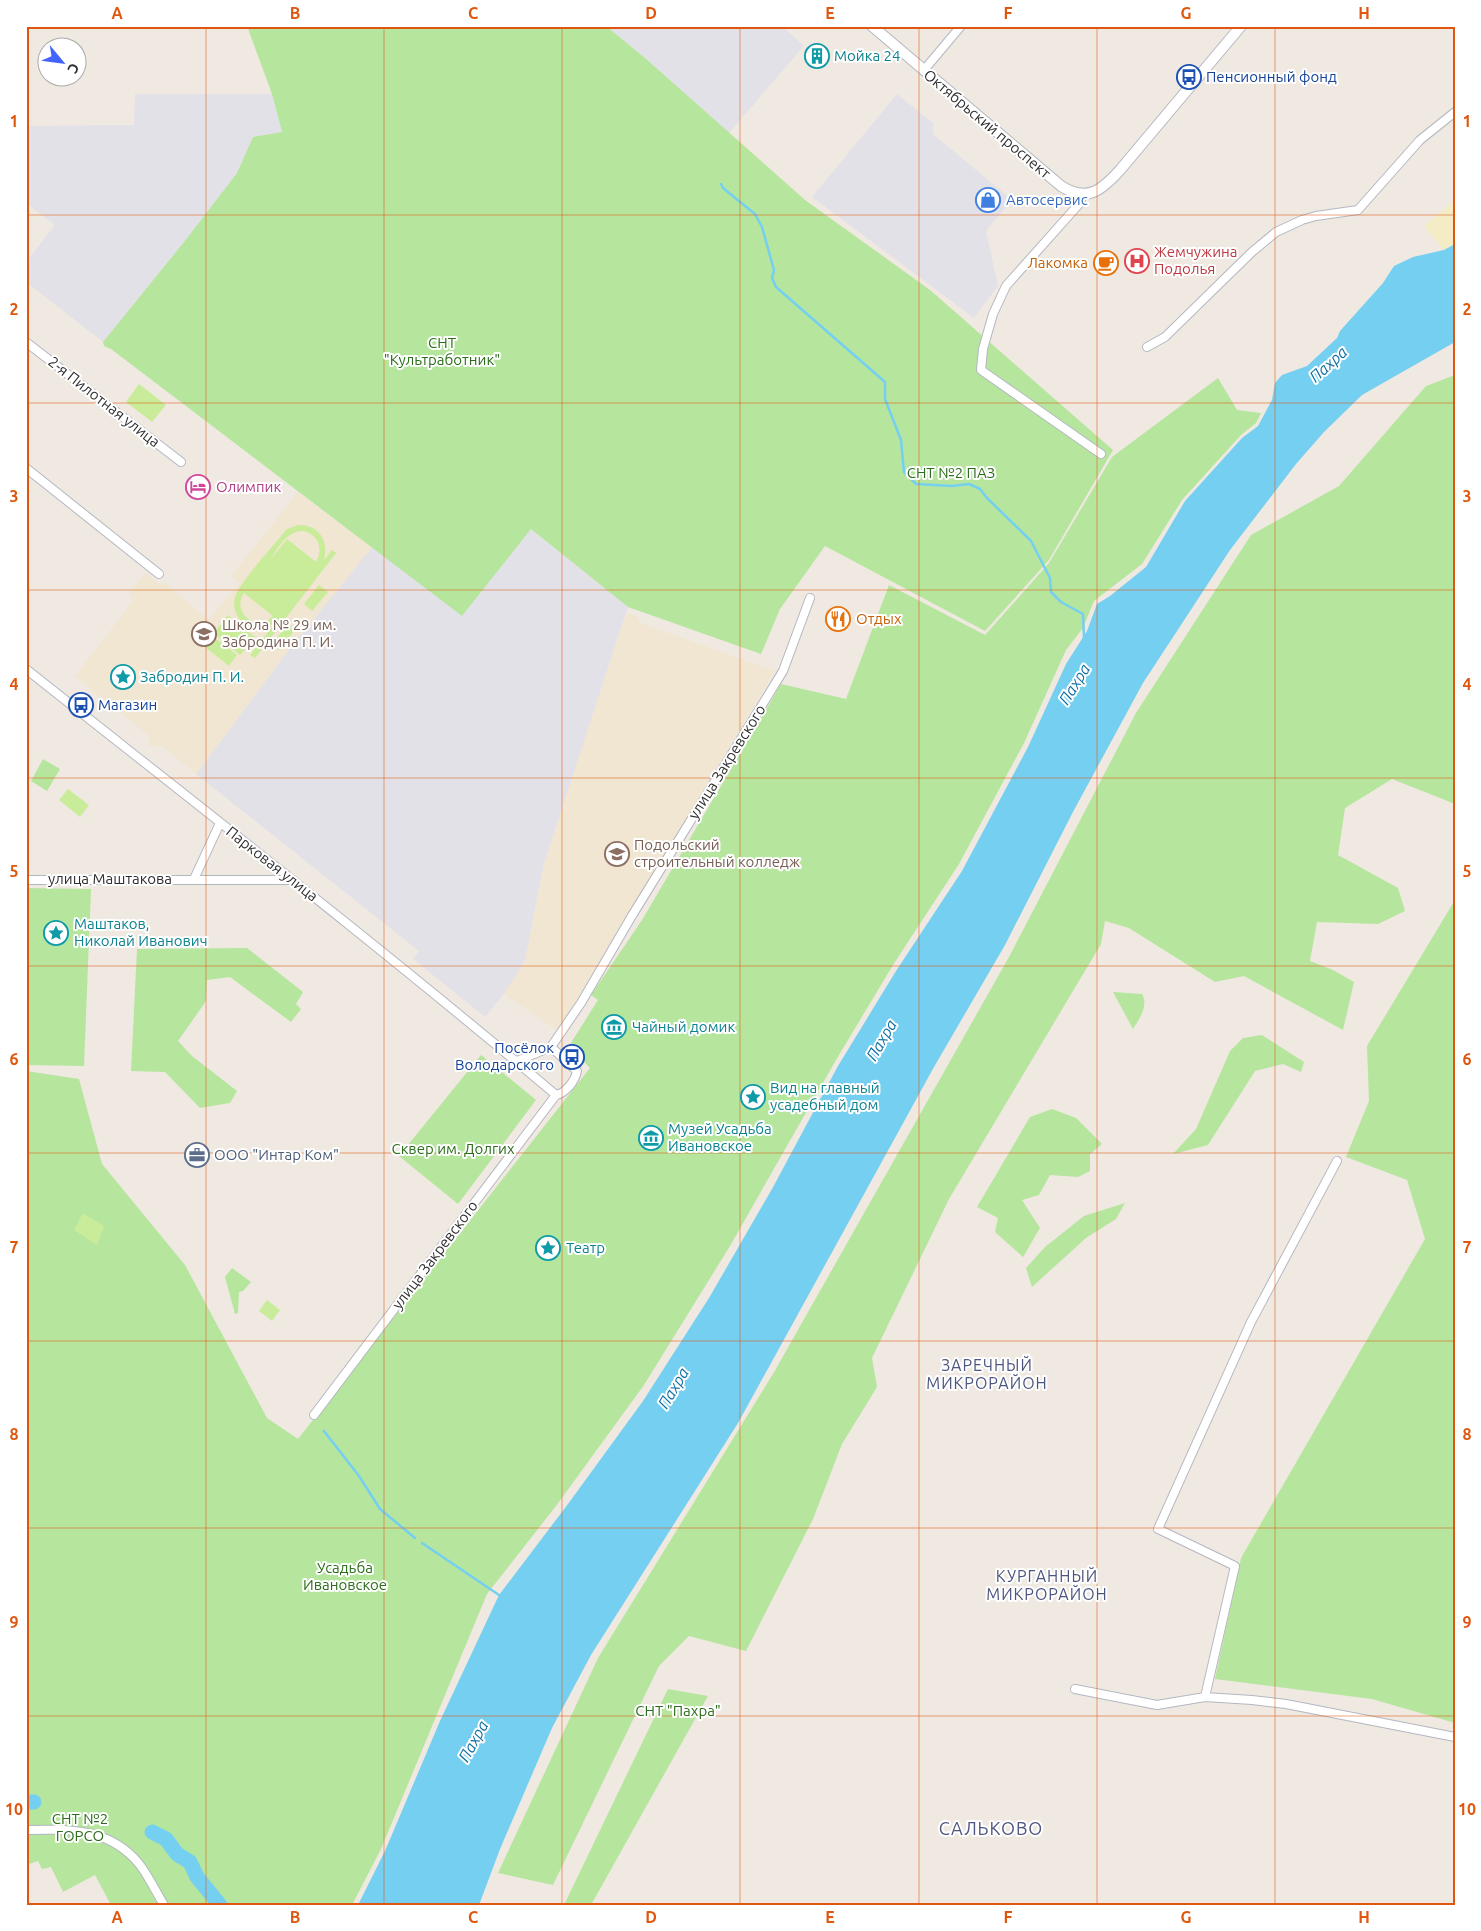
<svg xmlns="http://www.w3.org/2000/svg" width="1481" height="1931" font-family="Ubuntu,sans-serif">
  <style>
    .industrial { fill: #e3e1e8 }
    .education { fill: #f0e6d1 }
    .green { fill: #b6e59e }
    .sand { fill: #f3ecc5 }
    .pitch { fill: #c9ec9a; fill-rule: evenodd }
    .water { fill: #75cff0 }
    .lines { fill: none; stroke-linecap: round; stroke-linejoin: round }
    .stream { stroke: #75cff0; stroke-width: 2.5 }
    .river { stroke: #75cff0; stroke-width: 15 }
    .minor-casing { stroke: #b4b7c1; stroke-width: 10 }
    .secondary-casing { stroke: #b4b7c1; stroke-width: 12 }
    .minor { stroke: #fff; stroke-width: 8 }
    .secondary { stroke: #fff; stroke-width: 10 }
    .grid { fill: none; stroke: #df570e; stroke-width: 1; stroke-opacity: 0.55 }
    .labels { text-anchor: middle; stroke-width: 4; stroke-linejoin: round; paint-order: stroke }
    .culture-label { font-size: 15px; fill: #0d838f; stroke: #fff; text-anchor: start }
    .transit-label { font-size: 15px; fill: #164399; stroke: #fff; text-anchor: start }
    .street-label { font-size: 15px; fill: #2e2e2e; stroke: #fff }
    .shop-label { font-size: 15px; fill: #366cbe; stroke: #fff; text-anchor: start }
    .health-label { font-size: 15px; fill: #be3a42; stroke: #fff; text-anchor: start }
    .food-label { font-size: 15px; fill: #c56008; stroke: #fff; text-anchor: end }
    .park-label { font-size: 15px; fill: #2c6e1b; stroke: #fff }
    .hotel-label { font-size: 15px; fill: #b23c85; stroke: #fff; text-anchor: start }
    .education-label { font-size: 15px; fill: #785e54; stroke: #fff; text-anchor: start }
    .service-label { font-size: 15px; fill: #4e5e75; stroke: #fff; text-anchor: start }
    .water-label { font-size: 16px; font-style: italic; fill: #0d6fa3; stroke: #fff }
    .neighbourhood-label { font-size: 16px; letter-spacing: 1px; fill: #4d5680; stroke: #fff }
    .quarter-label { font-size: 18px; letter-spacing: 1px; fill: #4d5680; stroke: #fff }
    .neatline { fill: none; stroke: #df570e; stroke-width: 2 }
    .grid-label { font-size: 16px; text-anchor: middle; font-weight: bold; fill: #df570e }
  </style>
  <rect width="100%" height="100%" fill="#efe9e1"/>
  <path class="industrial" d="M606,26H782L804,46L729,133L645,58Z
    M135,94H272L282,132L253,137L237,173L184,242L103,342L26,282V262L55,225L26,203V126L134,125Z
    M897,94L933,123V134L1012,200L986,231L998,286L974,318L812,197Z
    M531,529L628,607L544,864L525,961L504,994L485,1017L413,959L419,951L196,774L290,648L372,547L462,616Z"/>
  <path class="education" d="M298,492L372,547L290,648L196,774L163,747L158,745L153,748L148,744L150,738L148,735L75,676L133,601L129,593L145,573L161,585L164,582L209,620L240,583L231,576Z
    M626,613L637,616L640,623L775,671L558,1031L504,994L525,961L544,864Z"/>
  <path class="green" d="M247,26H606L645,58L805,200L930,290L1113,450L1049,560L985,631L825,546L780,609L761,654L628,607L531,529L462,616L111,349L104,346L103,342L184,242L237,173L253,137L282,132L272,94Z
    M1455,375V804L1392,779L1345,808L1338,855L1398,888L1405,911L1378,924L1317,922L1310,961L1333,970L1354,982L1343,1030L1244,976L1215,982L1129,928L1105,921L1101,944L949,1199L872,1358L877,1387L842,1444L813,1519L746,1651L689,1636L659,1666L553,1885L498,1873L598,1658L773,1374L1009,957L1136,713L1251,535L1339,486L1426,386Z
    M1218,378L1237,410L1261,413L1256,423L1241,435L1182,500L1142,564L1094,601L1083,628L1066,650L1024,743L959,864L893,965L836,1060L730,1246L644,1385L556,1506L487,1594L381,1849L352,1905H111L95,1875L63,1892L51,1867L42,1869L38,1861L26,1865V1071L79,1079L102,1164L185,1265L267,1418L298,1439L590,1068L569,1046L598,1000L591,995L642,920L781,684L846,699L889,585L985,635L1049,563L1112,457Z
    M43,759L60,769L47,791L31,781Z
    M26,888L91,889L84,1066L26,1065L28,955L26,954Z
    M1455,900V1723L1372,1699L1215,1679L1241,1558L1425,1239L1407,1180L1346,1157L1369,1101L1367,1046Z
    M247,948L303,992L296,1004L301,1009L291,1022L230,977L207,980L206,1001L178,1041L192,1056L237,1091L230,1103L200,1108L165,1072L131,1071L137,949Z
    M1113,992L1142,994C1149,1006 1139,1019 1133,1029Z
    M1262,1035L1304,1062L1301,1072L1283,1064L1255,1071L1208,1145L1173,1154L1196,1129L1230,1051L1243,1038Z
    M481,1055L536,1100L458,1204L399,1156Z
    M1052,1109L1076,1118L1102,1144L1090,1154V1171L1078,1177L1050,1175L1039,1195L1022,1200L1040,1228L1023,1257L995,1232L998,1218L977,1207L1030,1117Z
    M1125,1203L1116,1219L1086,1238L1032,1287L1026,1268L1045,1247L1084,1216Z
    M232,1268L251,1282L243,1291L239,1292L238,1313L235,1314L225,1277Z
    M668,1689L708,1696L591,1905H564Z"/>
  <path class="sand" d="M1455,200V244L1444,250L1424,226Z"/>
  <path class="pitch" d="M139,384L166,405L152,422L126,402Z
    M298,525C319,524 329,541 324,560L332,550L336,553L255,658L250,655L275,623C266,628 255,631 246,625C237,619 232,608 235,597C239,584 271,548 282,535L287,529ZM303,531C318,534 324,548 316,562L287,539L271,559C278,547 287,531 303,531ZM244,593L273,616C256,633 231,613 244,593Z
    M319,585L328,592L312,611L304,604Z
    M228,615L255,637L240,655L214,633Z
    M288,624L295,630L279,650L272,644Z
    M214,637L237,655L229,666L205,647Z
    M68,789L89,805L80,817L59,800Z
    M83,1213L104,1226L97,1245L74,1230Z
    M267,1300L280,1310L272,1321L259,1311Z"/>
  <path class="water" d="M1455,244V342L1362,395L1324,432L1296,464L1230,550L1143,683L1074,810L1005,945L934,1067L738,1423L591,1655L552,1728L500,1849L479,1905H358L385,1851L440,1721L499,1595L568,1504L643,1401L709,1298L772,1189L838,1066L896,971L962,871L1028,747L1066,664L1087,631L1097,604L1110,596L1146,567L1185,501L1242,438L1258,426L1272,400L1275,383L1282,375L1307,366L1337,338L1340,331L1383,283L1394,266L1413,257L1444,250Z"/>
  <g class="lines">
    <path class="stream" d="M721,184L723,188L755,214L762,227L774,270L772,278L776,287L885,382V399L901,440L904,472L916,484L952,486L969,484L980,489L987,498L1031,541L1050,578L1051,592L1061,602L1083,614L1084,638
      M324,1431L359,1476L380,1509L415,1538
      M422,1543L499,1595"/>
    <path class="river" d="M26,1802H34
      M152,1832L166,1839L177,1854L190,1862L197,1877L220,1905"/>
    <defs>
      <path id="minor" d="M924,70L961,26
        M1083,195L1079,204L1006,286L993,314L983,349L981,370L1101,454
        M26,342L181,462
        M1147,347L1165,337L1252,252L1276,232L1302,220L1316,216L1358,210L1420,140L1455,112
        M26,468L159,574
        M26,669C204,810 383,949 556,1095C566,1093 575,1081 577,1071L551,1047L517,1061
        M194,879L220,823
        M26,880H293
        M551,1047L581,1003L633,914L783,671L810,598
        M314,1415L556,1095
        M1075,1689L1157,1705L1205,1697L1252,1700L1286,1704L1455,1737
        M1205,1697L1235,1566L1158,1529L1251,1322L1337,1161
        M26,1830C69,1829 111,1828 140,1865C149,1877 156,1892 164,1905"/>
      <path id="secondary" d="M872,26L1061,186C1087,203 1102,190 1120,170L1241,26"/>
    </defs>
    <use href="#minor" class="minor-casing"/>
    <use href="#secondary" class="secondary-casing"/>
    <use href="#minor" class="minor"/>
    <use href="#secondary" class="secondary"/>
  </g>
  <path class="grid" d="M206,26V1905M384,26V1905M562,26V1905M740,26V1905M919,26V1905M1097,26V1905M1275,26V1905M26,215H1455M26,403H1455M26,590H1455M26,778H1455M26,966H1455M26,1153H1455M26,1341H1455M26,1528H1455M26,1716H1455"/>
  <defs>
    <symbol id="building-ring" viewBox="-11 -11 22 22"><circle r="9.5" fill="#fff" stroke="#0f9aa8" stroke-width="1.5"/><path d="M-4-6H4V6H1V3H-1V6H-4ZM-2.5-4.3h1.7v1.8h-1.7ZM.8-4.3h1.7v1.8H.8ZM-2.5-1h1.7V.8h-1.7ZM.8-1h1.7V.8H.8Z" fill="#0f9aa8"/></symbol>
    <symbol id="bus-ring" viewBox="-11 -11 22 22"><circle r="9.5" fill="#fff" stroke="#1a4fb4" stroke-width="1.5"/><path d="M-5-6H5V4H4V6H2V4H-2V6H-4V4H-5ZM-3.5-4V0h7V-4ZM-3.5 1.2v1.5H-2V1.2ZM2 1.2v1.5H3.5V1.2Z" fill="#1a4fb4"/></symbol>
    <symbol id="shop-ring" viewBox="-11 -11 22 22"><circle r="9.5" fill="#fff" stroke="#3f7fe0" stroke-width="1.5"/><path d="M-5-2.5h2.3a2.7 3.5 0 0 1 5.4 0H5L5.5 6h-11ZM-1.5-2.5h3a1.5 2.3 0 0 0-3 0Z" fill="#3f7fe0"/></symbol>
    <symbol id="hospital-ring" viewBox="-11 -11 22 22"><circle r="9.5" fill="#fff" stroke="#e0444e" stroke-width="1.5"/><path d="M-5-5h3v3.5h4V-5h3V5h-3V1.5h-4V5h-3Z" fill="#e0444e"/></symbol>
    <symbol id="cafe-ring" viewBox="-11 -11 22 22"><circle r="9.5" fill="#fff" stroke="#e8710a" stroke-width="1.5"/><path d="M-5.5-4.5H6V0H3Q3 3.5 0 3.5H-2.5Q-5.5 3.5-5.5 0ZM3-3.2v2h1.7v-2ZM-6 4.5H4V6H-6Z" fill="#e8710a"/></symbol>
    <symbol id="hotel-ring" viewBox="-11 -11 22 22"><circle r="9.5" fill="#fff" stroke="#d1479c" stroke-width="1.5"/><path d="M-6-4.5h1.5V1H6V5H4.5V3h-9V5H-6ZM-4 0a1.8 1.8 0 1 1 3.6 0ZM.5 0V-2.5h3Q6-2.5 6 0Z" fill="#d1479c"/></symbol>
    <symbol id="restaurant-ring" viewBox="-11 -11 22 22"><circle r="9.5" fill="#fff" stroke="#e8710a" stroke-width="1.5"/><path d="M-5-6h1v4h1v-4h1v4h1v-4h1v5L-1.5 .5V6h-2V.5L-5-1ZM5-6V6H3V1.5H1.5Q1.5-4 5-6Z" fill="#e8710a"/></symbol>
    <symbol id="school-ring" viewBox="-11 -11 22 22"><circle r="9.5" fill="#fff" stroke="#8d6e63" stroke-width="1.5"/><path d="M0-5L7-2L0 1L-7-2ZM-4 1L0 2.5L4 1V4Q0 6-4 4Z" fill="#8d6e63"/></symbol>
    <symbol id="sight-ring" viewBox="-11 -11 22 22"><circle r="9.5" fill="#fff" stroke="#0f9aa8" stroke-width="1.5"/><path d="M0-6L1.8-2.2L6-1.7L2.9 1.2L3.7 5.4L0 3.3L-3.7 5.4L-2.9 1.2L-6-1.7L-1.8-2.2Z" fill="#0f9aa8"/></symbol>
    <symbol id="university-ring" viewBox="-11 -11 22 22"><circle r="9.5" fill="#fff" stroke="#8d6e63" stroke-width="1.5"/><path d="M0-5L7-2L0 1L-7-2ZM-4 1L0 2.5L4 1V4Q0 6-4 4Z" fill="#8d6e63"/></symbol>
    <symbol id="museum-ring" viewBox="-11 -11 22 22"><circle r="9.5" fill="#fff" stroke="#0f9aa8" stroke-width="1.5"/><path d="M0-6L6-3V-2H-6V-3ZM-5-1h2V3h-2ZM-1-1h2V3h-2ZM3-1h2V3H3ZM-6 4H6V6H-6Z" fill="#0f9aa8"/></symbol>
    <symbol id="office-ring" viewBox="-11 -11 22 22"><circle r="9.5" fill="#fff" stroke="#5c6f8a" stroke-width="1.5"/><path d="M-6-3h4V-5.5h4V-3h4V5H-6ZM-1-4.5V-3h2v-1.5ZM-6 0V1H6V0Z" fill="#5c6f8a"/></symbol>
  </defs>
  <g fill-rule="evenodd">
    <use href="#building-ring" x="803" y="42" width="28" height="28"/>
    <use href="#bus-ring" x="1175" y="63" width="28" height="28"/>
    <use href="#shop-ring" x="974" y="186" width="28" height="28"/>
    <use href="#hospital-ring" x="1123" y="247" width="28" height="28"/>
    <use href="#cafe-ring" x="1092" y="249" width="28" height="28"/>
    <use href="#hotel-ring" x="184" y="473" width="28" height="28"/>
    <use href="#restaurant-ring" x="824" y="605" width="28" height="28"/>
    <use href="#school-ring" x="190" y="620" width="28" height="28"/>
    <use href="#sight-ring" x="109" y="663" width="28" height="28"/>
    <use href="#bus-ring" x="67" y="691" width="28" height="28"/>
    <use href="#university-ring" x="603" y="840" width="28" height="28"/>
    <use href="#sight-ring" x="42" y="919" width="28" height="28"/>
    <use href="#museum-ring" x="600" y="1013" width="28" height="28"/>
    <use href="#bus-ring" x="558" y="1043" width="28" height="28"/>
    <use href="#sight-ring" x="739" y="1083" width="28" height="28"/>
    <use href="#museum-ring" x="637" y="1124" width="28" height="28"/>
    <use href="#office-ring" x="183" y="1141" width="28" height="28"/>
    <use href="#sight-ring" x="534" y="1234" width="28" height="28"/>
  </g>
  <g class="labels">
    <g class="culture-label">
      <text x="834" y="61">Мойка 24</text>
      <text x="140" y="682">Забродин П. И.</text>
      <text x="74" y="929">Маштаков,<tspan x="74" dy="17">Николай Иванович</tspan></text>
      <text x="632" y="1032">Чайный домик</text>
      <text x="770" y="1093">Вид на главный<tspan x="770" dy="17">усадебный дом</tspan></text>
      <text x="668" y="1134">Музей Усадьба<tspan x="668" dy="17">Ивановское</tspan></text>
      <text x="566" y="1253">Театр</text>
    </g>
    <g class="transit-label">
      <text x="1206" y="82">Пенсионный фонд</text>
      <text x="98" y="710">Магазин</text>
      <text x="554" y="1053" text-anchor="end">Посёлок<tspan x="554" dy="17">Володарского</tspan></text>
    </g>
    <g class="street-label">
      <text transform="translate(987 124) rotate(40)" y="5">Октябрьский проспект</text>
      <text transform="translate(104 402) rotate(38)" y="5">2-я Пилотная улица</text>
      <text transform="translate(727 762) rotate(-58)" y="5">улица Закревского</text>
      <text transform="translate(272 864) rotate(38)" y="5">Парковая улица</text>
      <text x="110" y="884">улица Маштакова</text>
      <text transform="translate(435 1255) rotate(-53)" y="5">улица Закревского</text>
    </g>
    <g class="shop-label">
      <text x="1006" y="205">Автосервис</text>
    </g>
    <g class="health-label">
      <text x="1154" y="257">Жемчужина<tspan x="1154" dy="17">Подолья</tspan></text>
    </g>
    <g class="food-label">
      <text x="1088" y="268">Лакомка</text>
      <text x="856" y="624" text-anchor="start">Отдых</text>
    </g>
    <g class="park-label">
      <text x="442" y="348">СНТ<tspan x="442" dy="17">"Культработник"</tspan></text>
      <text x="951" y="478">СНТ №2 ПАЗ</text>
      <text x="453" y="1154">Сквер им. Долгих</text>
      <text x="345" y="1573">Усадьба<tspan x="345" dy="17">Ивановское</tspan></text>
      <text x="678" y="1716">СНТ "Пахра"</text>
      <text x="80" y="1824">СНТ №2<tspan x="80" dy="17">ГОРСО</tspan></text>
    </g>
    <g class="hotel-label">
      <text x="216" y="492">Олимпик</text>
    </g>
    <g class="education-label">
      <text x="222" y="630">Школа № 29 им.<tspan x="222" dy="17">Забродина П. И.</tspan></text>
      <text x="634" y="850">Подольский<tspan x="634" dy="17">строительный колледж</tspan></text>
    </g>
    <g class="service-label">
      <text x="214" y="1160">ООО "Интар Ком"</text>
    </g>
    <g class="water-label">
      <text transform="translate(1328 364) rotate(-42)" y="6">Пахра</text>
      <text transform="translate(1074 684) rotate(-58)" y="6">Пахра</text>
      <text transform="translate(881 1040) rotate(-60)" y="6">Пахра</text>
      <text transform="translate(673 1388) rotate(-59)" y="6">Пахра</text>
      <text transform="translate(473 1741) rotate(-61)" y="6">Пахра</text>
    </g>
    <g class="neighbourhood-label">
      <text x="987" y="1371">ЗАРЕЧНЫЙ<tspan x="987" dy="18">МИКРОРАЙОН</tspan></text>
      <text x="1047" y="1582">КУРГАННЫЙ<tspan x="1047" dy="18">МИКРОРАЙОН</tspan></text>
    </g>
    <g class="quarter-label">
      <text x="991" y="1835">САЛЬКОВО</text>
    </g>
  </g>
  <rect width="1481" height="1931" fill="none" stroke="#ffffff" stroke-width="55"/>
  <g transform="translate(62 62) rotate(119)"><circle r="24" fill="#ffffff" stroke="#ababab"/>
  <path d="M0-4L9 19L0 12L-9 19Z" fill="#4264fb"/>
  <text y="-8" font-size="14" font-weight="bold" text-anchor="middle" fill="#2e2e2e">С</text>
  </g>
  <rect x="28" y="28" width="1426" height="1876" class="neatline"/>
  <g class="grid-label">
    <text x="117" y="19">A</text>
    <text x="295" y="19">B</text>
    <text x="473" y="19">C</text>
    <text x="651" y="19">D</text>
    <text x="830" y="19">E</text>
    <text x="1008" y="19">F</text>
    <text x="1186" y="19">G</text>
    <text x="1364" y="19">H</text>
    <text x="14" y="127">1</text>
    <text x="1467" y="127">1</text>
    <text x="14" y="315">2</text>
    <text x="1467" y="315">2</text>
    <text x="14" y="502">3</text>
    <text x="1467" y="502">3</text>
    <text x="14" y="690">4</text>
    <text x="1467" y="690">4</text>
    <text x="14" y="877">5</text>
    <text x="1467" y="877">5</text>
    <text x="14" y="1065">6</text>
    <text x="1467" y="1065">6</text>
    <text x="14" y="1253">7</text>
    <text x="1467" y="1253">7</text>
    <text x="14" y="1440">8</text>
    <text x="1467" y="1440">8</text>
    <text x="14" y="1628">9</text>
    <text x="1467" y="1628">9</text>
    <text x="14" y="1815">10</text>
    <text x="1467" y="1815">10</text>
    <text x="117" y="1923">A</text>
    <text x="295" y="1923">B</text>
    <text x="473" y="1923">C</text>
    <text x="651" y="1923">D</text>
    <text x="830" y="1923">E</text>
    <text x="1008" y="1923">F</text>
    <text x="1186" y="1923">G</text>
    <text x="1364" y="1923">H</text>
  </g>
</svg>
